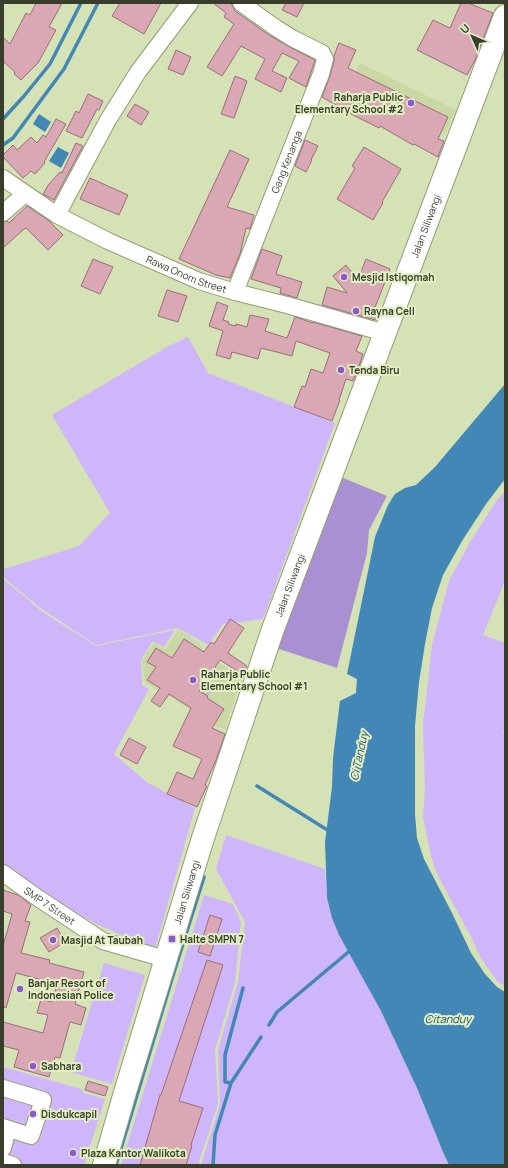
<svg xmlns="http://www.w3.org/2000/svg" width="508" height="1168" font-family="Manrope,sans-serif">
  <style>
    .built { fill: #c9d8a4 }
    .green { fill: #cfb6fa }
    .forest { fill: #a990d3 }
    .water { fill: #4287b6 }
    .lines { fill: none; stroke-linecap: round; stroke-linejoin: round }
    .stream { stroke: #4287b6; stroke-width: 3.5 }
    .building { fill: #daa8b5; stroke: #9b6d79 }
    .minor-casing { stroke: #909c72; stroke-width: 18 }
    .highway-casing { stroke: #909c72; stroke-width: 24 }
    .minor { stroke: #fff; stroke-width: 16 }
    .highway { stroke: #fff; stroke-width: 22 }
    .poi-dot { fill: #8d59d1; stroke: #e1efc2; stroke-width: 1.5 }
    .labels { text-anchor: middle; stroke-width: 4; stroke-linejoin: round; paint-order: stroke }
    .poi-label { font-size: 10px; font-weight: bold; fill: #393e2c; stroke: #e1efc2; text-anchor: start }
    .street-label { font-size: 10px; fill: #393e2c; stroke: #e1efc2 }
    .water-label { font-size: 11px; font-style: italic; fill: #1b4f70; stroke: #e1efc2 }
  </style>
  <rect width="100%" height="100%" fill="#d4e2b5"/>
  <path class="built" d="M360,63L456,110L445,134L348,87Z
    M178,630L200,643L202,649L220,661V664L242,677L225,729L215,726L158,689H155L145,682L142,661L154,643L165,650Z"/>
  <path class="green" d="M188,337L208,373L335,423L263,619L223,624L208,645L178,628L96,645L39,607L3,577V568L11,567L79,546L110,513L52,415L167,347Z
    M505,491V581L483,635L505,643V730H503L505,738V986L498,982L482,960L470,935L437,874L431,856L423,816L425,790L423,725L432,645L449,581L470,542L497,500Z
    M3,579L44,613L96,646L175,630L164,647L154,642H152L141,660L142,685L149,689L114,754L148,783L195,808L155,949L98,925L44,895L3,866Z
    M175,658L215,685L209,695L168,668Z
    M226,835L325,869L327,898L332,918L381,1011L417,1088L443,1152L449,1165H201L220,1104L218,1050L238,982L245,922L216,869Z
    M204,895L233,904L241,922L235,982L215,1050L218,1104L198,1165H121Z
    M104,963L145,975L112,1084L71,1072Z
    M3,1067L81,1089L84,1093L105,1099L84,1165H3Z"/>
  <path class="forest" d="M336,475L387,496L369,530L367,553L337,668L273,647Z"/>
  <path class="water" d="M39,114L51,122L45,132L33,124Z
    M58,147L69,153L61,168L49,161Z
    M505,384V479L486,504L462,541L443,575L432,608L425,644L419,682L415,726V814L417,838L424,859L452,913L471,953L485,974L497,987L505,992V1165H449L443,1152L417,1088L381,1011L339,935L332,918L327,898L325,842L332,787L333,758L340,701L356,693L357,679L347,674L375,537L388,505L395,494L405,488L416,485L435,467Z"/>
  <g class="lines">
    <path class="stream" d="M3,119L24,96L50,64L81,3
      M3,145L13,138L64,69L98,3
      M257,786L329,831
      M269,1025L277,1012L352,949
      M231,1083L225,1082V1055L243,988
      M116,1165L171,982L204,877
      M213,1165L215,1135L231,1083L261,1037"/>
  </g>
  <path class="building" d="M36,3H62L49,27L56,30L38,63L21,80L14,74L15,72L3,61V37L10,44L26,13L30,15Z
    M120,3H161L144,34L112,16Z
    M213,3H231L235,11L269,35L288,46L315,60L306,87L289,78L299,61L282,53L272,71L287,78L281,92L255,79L265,59L241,46L222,76L207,67L234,24L224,17L226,13Z
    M286,3H304L297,17L282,10Z
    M461,3H468L493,13L475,60L467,75L417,50L433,20L450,28Z
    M339,43L356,50L348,68L448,117L438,139L444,141L438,157L414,144L413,145L380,126L379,128L353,115L322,97L330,76L334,61V56Z
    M176,50L191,57L183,75L168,69Z
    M235,76L247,81L234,118L221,114Z
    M88,94L103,101L99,110L97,109L82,138L66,131L76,111L79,113Z
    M135,104L149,112L141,125L127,116Z
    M56,119L66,124L44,162L45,163L35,174L31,171L23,178L3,157V155L13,145L17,150L31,137L37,143L43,135L46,137Z
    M305,140L318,146L311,160H312L306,172L295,166Z
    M76,143L83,146L54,200L43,194L49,184L60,172L62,173Z
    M364,147L401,169L382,202L383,203L373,220L337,199L355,168L352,166Z
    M230,150L249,159L227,207L254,215L250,229L246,228L240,254L230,278L216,275L179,259Z
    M90,178L128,195L119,215L80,199Z
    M27,206L48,220L63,235L48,250L26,228L23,230L3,248V222L7,221L9,223Z
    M262,249L282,256L276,274L302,282L297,298L280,293L281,288L251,279Z
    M93,259L113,267L100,294L81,286Z
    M366,259L390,269L374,310L378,311L375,320L322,305L327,287L347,293L333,276L346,265L358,280Z
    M167,290L187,296L178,322L158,316Z
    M217,302L228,306L223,320L229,322L228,324L236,326V324L247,327L250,315L269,319L265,331L287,338L295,317L313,323V322L362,336L356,351L363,354L359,366L353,381L346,379L339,400H340L332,421L294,407L302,386L305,387L311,369L323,373L330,353L296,341L292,356L261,348L258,359L232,352L230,359L216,355L223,331L209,326Z
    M230,619L244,628L228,653L247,666L242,674L220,660L199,691L208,696L207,698L224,709L212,728L225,734L216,760L205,785L207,786L197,807L167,794L177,772L193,779L202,759L173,746L191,708L169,694L160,707L151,701L160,688L147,680L156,667L147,662L156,648L172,658L184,639L204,652L211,642L214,644Z
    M129,738L146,747L137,764L120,755Z
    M3,890L18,895L31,905L25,921L30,922L21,953L50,960L49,963L84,972L75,1004L86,1008L81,1025L70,1022L60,1058L55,1057L49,1077L14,1067L19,1050L3,1046V1022L43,1033L48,1015L37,1013L41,999L52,1002L57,984L16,973L6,1008L3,1007V946L12,914L3,911Z
    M210,915L222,919L210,956L198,952Z
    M57,928L65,942L49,952L40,938Z
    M207,960L223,965L179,1101L203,1108L191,1145L192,1146L186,1165H140L160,1095H161Z
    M88,1081L108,1087L105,1096L85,1090Z"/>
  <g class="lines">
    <defs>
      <g id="minor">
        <path id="s1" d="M3,178L57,215L108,241L199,281L235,292L287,305L385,333"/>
        <path d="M3,213L25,194"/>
        <path d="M57,215L108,120L138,72L190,3"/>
        <path id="s2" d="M235,292L321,74L325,59L322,53L292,38L276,28L241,3"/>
        <path id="s3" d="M3,873L38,898L103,941L165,959"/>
        <path d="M3,1088L43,1100L31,1136L3,1127"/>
        <path d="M3,1148L8,1129"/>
        <path d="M3,1162L13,1165"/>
      </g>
      <g id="highway">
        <path id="s4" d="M104,1165L126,1089L203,838L273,629L505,16"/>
      </g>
    </defs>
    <use href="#minor" class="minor-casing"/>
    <use href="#highway" class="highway-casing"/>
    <use href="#minor" class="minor"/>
    <use href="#highway" class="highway"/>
  </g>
  <g class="poi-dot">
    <circle cx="411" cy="103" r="4"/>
    <circle cx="344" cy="277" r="4"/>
    <circle cx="356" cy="311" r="4"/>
    <circle cx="341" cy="370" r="4"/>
    <circle cx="193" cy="680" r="4"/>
    <rect x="168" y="935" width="8" height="8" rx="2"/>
    <circle cx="53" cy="940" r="4"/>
    <circle cx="20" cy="989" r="4"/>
    <circle cx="33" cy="1066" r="4"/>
    <circle cx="33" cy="1114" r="4"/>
    <circle cx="73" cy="1153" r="4"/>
  </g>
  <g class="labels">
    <g class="poi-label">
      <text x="403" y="101" text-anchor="end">Raharja Public<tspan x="403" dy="12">Elementary School #2</tspan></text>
      <text x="352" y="281">Mesjid Istiqomah</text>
      <text x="364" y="315">Rayna Cell</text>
      <text x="349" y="374">Tenda Biru</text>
      <text x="201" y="678">Raharja Public<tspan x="201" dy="12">Elementary School #1</tspan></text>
      <text x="180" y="943">Halte SMPN 7</text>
      <text x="61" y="944">Masjid At Taubah</text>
      <text x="28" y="987">Banjar Resort of<tspan x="28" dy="12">Indonesian Police</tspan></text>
      <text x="41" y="1070">Sabhara</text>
      <text x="41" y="1118">Disdukcapil</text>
      <text x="81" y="1157">Plaza Kantor Walikota</text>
    </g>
    <g class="street-label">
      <text dy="4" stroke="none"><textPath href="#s2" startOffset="140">Gang Kenanga</textPath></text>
      <text dy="4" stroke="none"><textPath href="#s4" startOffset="993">Jalan Siliwangi</textPath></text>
      <text dy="4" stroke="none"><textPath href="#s1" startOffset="208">Rawa Onom Street</textPath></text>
      <text dy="4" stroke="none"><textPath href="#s4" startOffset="609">Jalan Siliwangi</textPath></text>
      <text dy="4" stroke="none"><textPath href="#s4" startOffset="285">Jalan Siliwangi</textPath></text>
      <text dy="4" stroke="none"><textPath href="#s3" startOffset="57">SMP 7 Street</textPath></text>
    </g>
    <g class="water-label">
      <text transform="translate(359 756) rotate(-78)" y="4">Ci Tanduy</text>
      <text x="448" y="1023">Citanduy</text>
    </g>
  </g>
  <rect width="508" height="1168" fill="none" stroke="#393e2c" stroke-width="8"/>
  <g transform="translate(472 36) rotate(315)" stroke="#e1efc2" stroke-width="3" paint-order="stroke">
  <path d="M0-3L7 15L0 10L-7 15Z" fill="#393e2c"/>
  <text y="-6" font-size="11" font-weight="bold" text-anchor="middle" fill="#393e2c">U</text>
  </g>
</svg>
